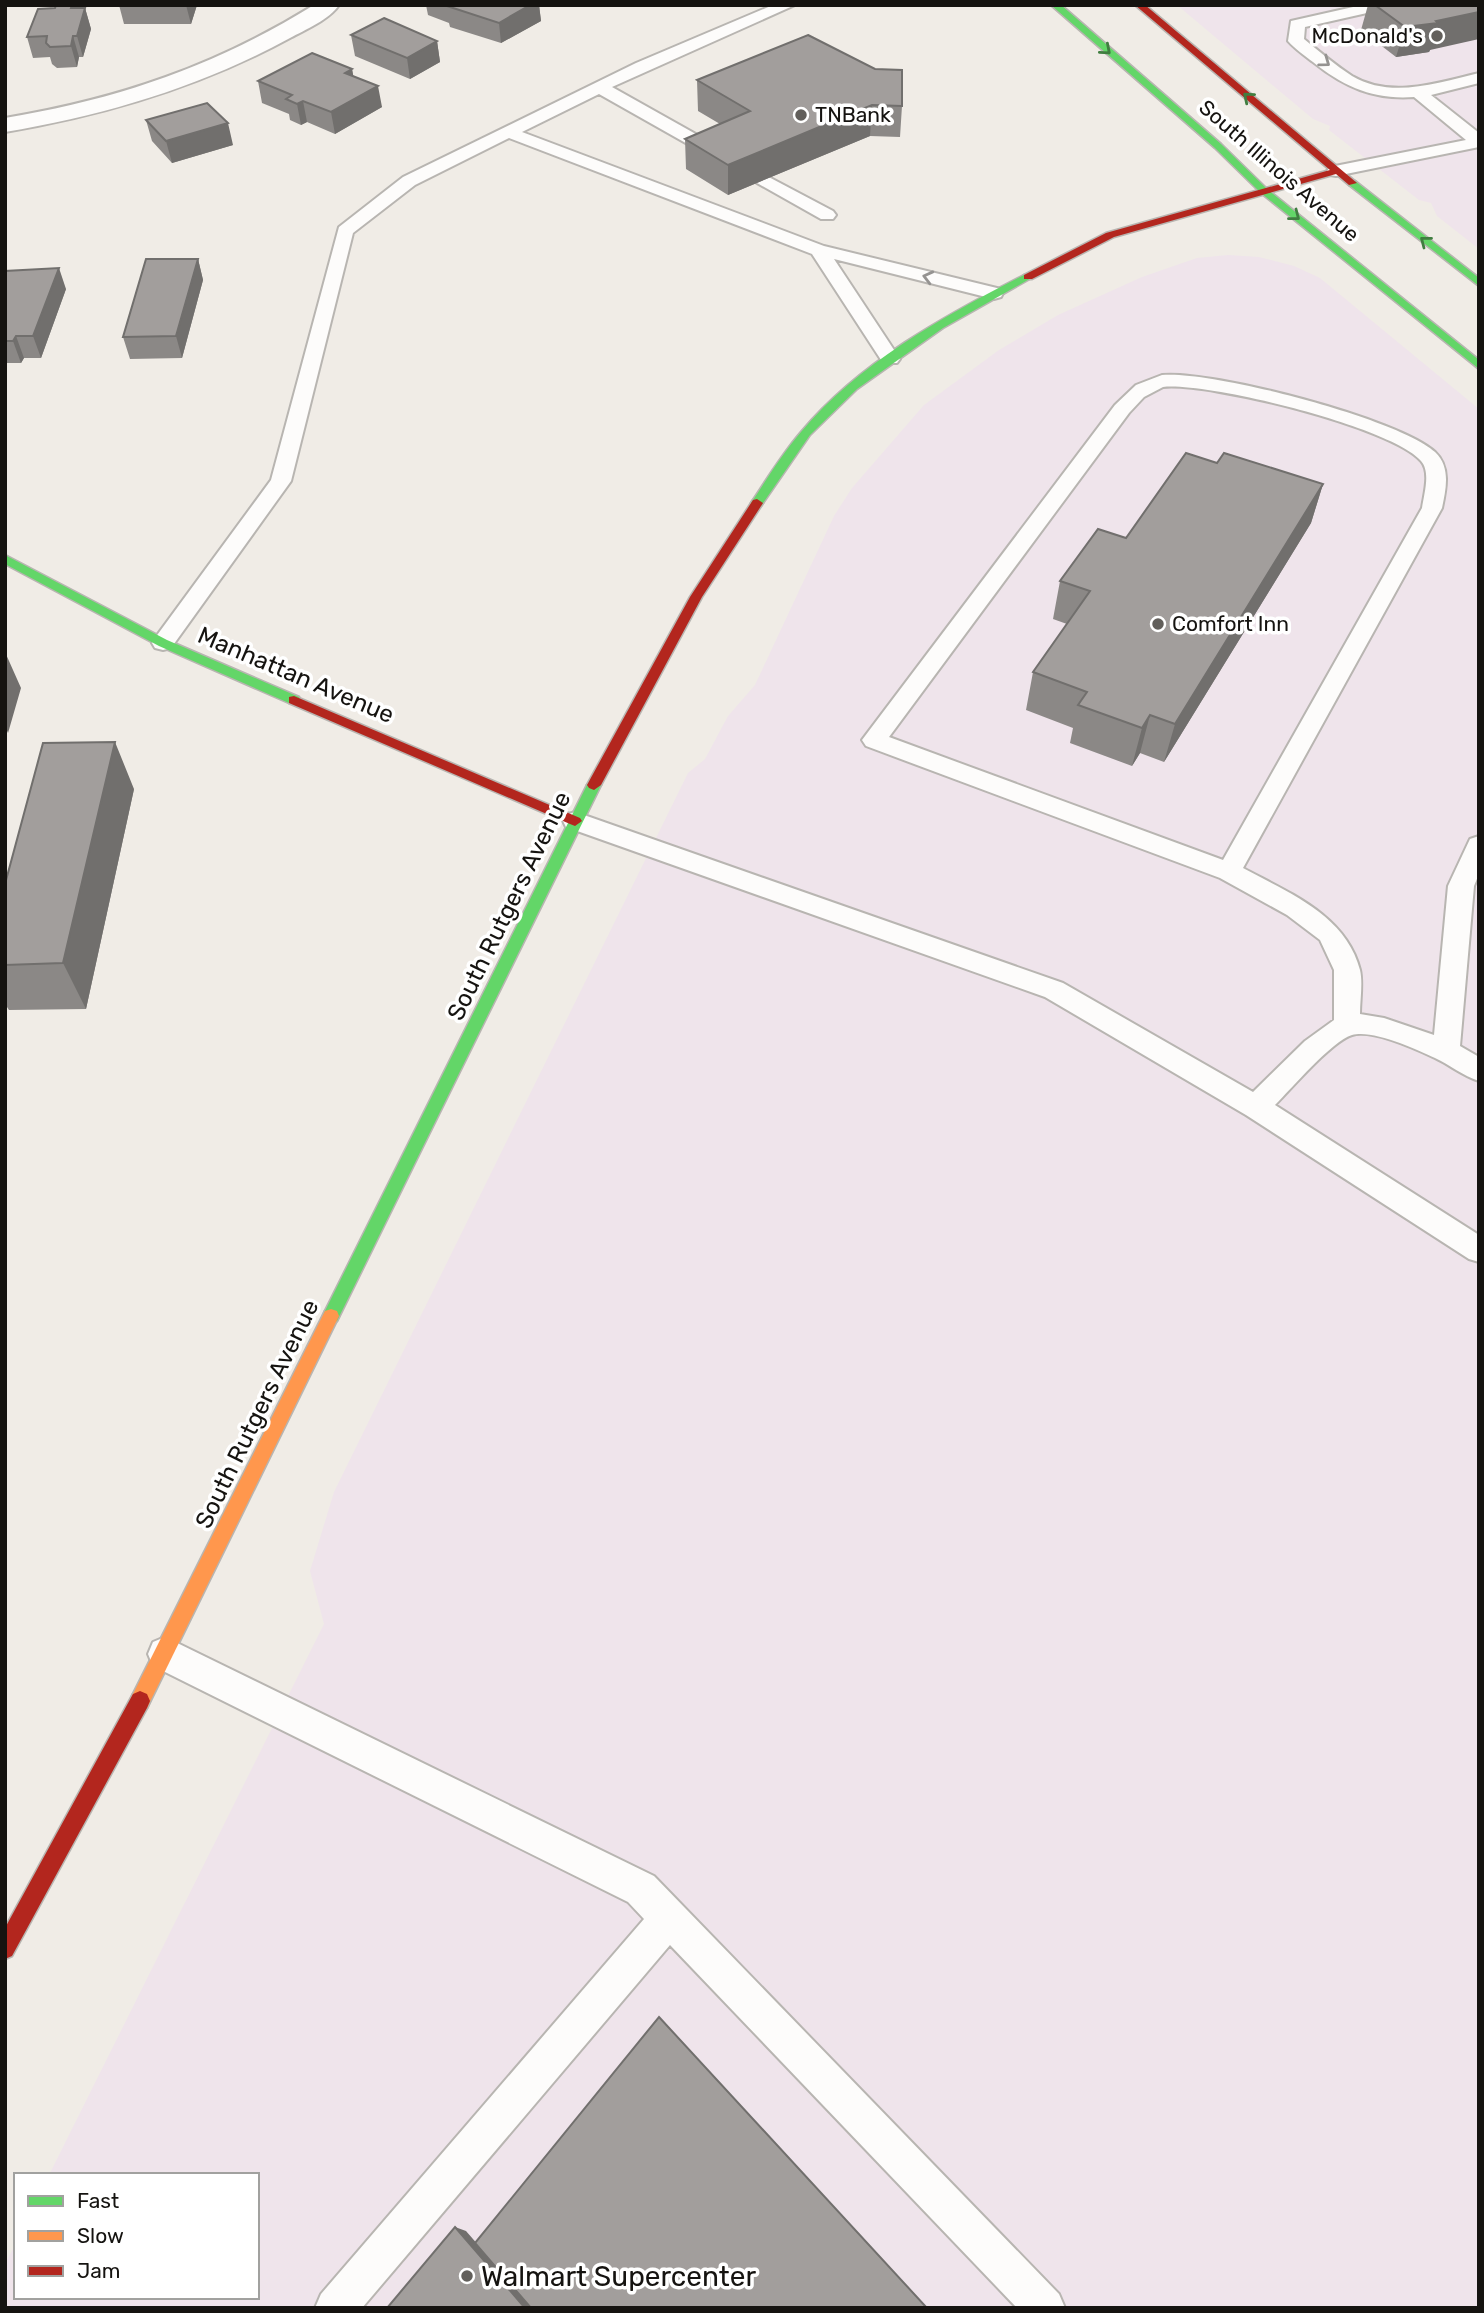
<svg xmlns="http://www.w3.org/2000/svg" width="1484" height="2313" font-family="Rubik,sans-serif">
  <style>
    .commercial { fill: #efe4eb }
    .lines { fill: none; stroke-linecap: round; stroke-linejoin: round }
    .lane-casing { stroke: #b8b5b1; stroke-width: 4 }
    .street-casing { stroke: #b8b5b1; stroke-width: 4 }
    .fast-casing { stroke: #b8b5b1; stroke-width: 3 }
    .slow-casing { stroke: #b8b5b1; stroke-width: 3 }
    .jam-casing { stroke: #b8b5b1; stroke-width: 3 }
    .lane { fill: #fdfcfb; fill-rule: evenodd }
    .street { fill: #fdfcfb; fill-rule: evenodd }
    .fast { fill: #63d668; fill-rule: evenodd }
    .slow { fill: #ff974d; fill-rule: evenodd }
    .jam { fill: #b3261e; fill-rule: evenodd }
    .wall { fill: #8b8886 }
    .shaded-wall { fill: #716f6d }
    .building { fill: #a29e9c; stroke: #716f6d; stroke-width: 2 }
    .oneway { stroke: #407e40 }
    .oneway2 { stroke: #959391 }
    .poi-dot { fill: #625f5b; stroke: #fff; stroke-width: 2.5 }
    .labels { text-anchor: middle; stroke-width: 7; stroke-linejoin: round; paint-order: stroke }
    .far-poi-label { font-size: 21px; fill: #151310; stroke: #fff; text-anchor: start }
    .far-street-label { font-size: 21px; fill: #151310; stroke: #fff }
    .street-label { font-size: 24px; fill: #151310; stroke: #fff }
    .near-poi-label { font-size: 28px; fill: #151310; stroke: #fff; text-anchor: start }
  </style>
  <rect width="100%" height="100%" fill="#f0ece6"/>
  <path class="commercial" d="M1177,5H1479V249L1437,216L1431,203L1419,200L1329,130L1330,126L1313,119Z
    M1228,255L1259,257L1294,266L1320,278L1479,409V2308H5V2264L16,2243V2297H257V2175H49L324,1624L310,1571L334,1492L688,773L705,759L728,716L755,685L834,516L852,488L924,405L999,350L1058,315L1142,277L1197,258Z"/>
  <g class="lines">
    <defs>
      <path id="lane" d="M773,5H795L612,87L726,151L729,155L726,159H714L599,94L522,132L824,246L1001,289L1003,293L1001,297L994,299L834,259L900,359L897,363H883L812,254L509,138L415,185L353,233L291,481L171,648L163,650L155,648L152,643L155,638L271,480L339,227L403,177L636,63Z
        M1362,5H1392L1389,8L1305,27L1304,39C1320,52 1335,65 1352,76C1391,99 1437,83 1479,73V83L1431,95L1479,133V147L1336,176L1330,175L1327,171L1330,167L1466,140L1414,97C1374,100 1344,87 1313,62C1305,56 1295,49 1288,41L1291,21Z
        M763,174L833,211L836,215L833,219H821L757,183L754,179L757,175Z
        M1162,375C1211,370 1400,419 1435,452C1451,467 1446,489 1442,508L1243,868C1289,893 1346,915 1360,970C1363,983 1360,1000 1360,1014L1384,1018L1434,1035L1448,886L1470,839L1479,836V874L1474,886L1460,1046L1479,1057V1081C1463,1076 1450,1065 1435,1058C1416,1049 1372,1029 1352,1035C1332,1041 1291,1089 1275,1105L1479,1235V1262L1469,1259L1246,1115L1045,997L566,827L563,821L566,815L575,812L584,815L1063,983L1253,1092L1305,1041L1334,1020V970L1320,940L1287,915L1220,878L866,746L862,740L1115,405L1136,385ZM1163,387C1208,382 1392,427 1421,461C1431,472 1424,494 1422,508L1223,860L889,737L1129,413L1144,397Z
        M165,1637L654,1876L1059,2294L1065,2308H1017L670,1945L362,2308H315L321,2294L644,1919L628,1902L153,1666L148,1654L153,1642Z"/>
      <path id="street" d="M314,5H339C330,19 305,30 290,38C200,87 106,115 5,132V118C119,99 215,66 314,5Z"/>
      <path id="fast" d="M1051,5H1061L1221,144L1267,189L1479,360V369L1261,193L1215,148Z
        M1349,181H1355L1479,278V286L1349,185Z
        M1024,275L1033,277L943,328L857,389L810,435L761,506H753L751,503C767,479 782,454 801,432C860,362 944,316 1024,275Z
        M5,555L167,640L299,697L300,700L299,703H289L159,646L5,564Z
        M594,780L601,785L337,1321L331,1323L325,1321L323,1316L325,1311L587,785Z"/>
      <path id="slow" d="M331,1309L337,1311L339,1316L147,1708L140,1711L133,1708L130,1701L133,1694L325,1311Z"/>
      <path id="jam" d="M1135,5H1145L1357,183L1349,185L1336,174L1114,237L1032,279H1024V275L1106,233L1330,170Z
        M757,499L763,503L702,597L601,785L594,790L589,788L587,785L690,597L753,500Z
        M294,696L580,818L582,821L575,826L570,824L289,703V697Z
        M140,1691L147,1694L150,1701L147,1708L12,1956L5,1959V1928L133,1694Z"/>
    </defs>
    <use href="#lane" class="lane-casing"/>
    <use href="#street" class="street-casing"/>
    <use href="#fast" class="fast-casing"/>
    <use href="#slow" class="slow-casing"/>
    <use href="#jam" class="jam-casing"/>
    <use href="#lane" class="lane"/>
    <use href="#street" class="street"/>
    <use href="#fast" class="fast"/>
    <use href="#slow" class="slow"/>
    <use href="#jam" class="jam"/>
  </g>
  <path class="wall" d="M56,5H74L75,8H85L91,29L83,57H79L77,67L57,68L52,64L50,57L33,58L27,37L55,8Z
    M119,5H197L191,24H124Z
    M426,5H539L541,21L501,43L450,27L449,23L428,15Z
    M1368,5H1479L1430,50L1429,52L1396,57L1361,30Z
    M351,35L437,41L440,62L410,79L355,56Z
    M352,69L353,76L382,107L335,134L307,122L301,125L290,120L289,114L262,103L258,81Z
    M697,80L902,106L900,137L870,136L728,195L686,169L685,139L720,124L698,111Z
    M146,120L233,145L172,163L152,141Z
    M198,259L203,280L182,358L130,359L123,337Z
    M5,271L66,289L41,358H24L21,363H5Z
    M1217,463L1323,484L1311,523L1164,762L1140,753L1132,766L1070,743L1073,728L1026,710L1033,672L1067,624L1053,619L1060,581L1126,538Z
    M134,789L86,1009L9,1010L5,1004V884Z"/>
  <path class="shaded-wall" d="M186,5H197L191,24Z
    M530,5H539L541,21L501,43L499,23Z
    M85,8L91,29L83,57L77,36Z
    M1479,12V39L1430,50L1429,52L1396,57L1405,27Z
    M73,36L79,57L77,67L71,46Z
    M437,41L440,62L410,79L407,58Z
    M352,69L356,90L345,73Z
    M378,86L382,107L335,134L331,112Z
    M303,101L307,122L301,125L297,104Z
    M872,105L870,136L728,195V165Z
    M228,123L233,145L172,163L166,141Z
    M198,259L203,280L182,358L176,336Z
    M59,268L66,289L41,358L33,336Z
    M16,336L24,358L21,363L13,341Z
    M1323,484L1311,523L1164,762L1175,724Z
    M5,652L21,688L8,733L5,726Z
    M1150,715L1140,753L1132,766L1142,728Z
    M115,742L134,789L86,1009L63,963Z
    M455,2227L466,2231L533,2308H525Z"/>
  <path class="building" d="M56,5H72L71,8H85L77,36H73L71,46L50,47L46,43L47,36L27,37L38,9L55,8Z
    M449,5H530L499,23L447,6Z
    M1375,5H1479V12L1436,21L1438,23L1405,27Z
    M384,18L437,41L407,58L351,35Z
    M808,35L875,69L902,70V106L872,105L728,165L685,139L750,111L697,80Z
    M312,53L352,69L345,73L378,86L331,112L303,101L297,104L286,99L292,95L258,81Z
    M207,103L228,123L166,141L146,120Z
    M146,259H198L176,336L123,337Z
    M59,268L33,336H16L13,341H5V271Z
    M1186,453L1217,463L1224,453L1323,484L1175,724L1150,715L1142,728L1078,705L1087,692L1033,672L1090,591L1060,581L1098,529L1126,538Z
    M115,742L63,963L5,965V884L43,743Z
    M659,2017L927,2308H531L475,2243Z
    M455,2227L525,2308H387Z"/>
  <defs><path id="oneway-chevron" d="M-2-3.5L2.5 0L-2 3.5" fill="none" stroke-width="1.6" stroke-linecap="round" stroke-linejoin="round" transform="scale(1.75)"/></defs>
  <g class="oneway">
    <use href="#oneway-chevron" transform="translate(1106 50) rotate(41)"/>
    <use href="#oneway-chevron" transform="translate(1248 97) rotate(-140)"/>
    <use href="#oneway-chevron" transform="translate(1295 216) rotate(38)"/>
    <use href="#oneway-chevron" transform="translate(1425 241) rotate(-142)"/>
  </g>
  <g class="oneway2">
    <use href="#oneway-chevron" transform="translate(1325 62) rotate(36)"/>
    <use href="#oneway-chevron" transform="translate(928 277) rotate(-166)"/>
  </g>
  <g class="poi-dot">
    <circle cx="1437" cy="36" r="7"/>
    <circle cx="801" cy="115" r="7"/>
    <circle cx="1158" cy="624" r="7"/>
    <circle cx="467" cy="2276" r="7"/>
  </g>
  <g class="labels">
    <g class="far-poi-label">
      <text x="1423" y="43" text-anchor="end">McDonald's</text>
      <text x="815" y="122">TNBank</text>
      <text x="1172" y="631">Comfort Inn</text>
    </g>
    <g class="far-street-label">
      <text transform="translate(1279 171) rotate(41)" y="7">South Illinois Avenue</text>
    </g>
    <g class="street-label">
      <text transform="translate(296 675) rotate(23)" y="8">Manhattan Avenue</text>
      <text transform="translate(509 906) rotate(-64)" y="8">South Rutgers Avenue</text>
      <text transform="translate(257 1414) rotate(-64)" y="8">South Rutgers Avenue</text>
    </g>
    <g class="near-poi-label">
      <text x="481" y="2286">Walmart Supercenter</text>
    </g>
  </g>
  <rect width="1484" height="2313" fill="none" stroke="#151310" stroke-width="14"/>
  <rect x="14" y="2173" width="245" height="126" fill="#ffffff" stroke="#a1a19f" stroke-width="2"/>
  <rect x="28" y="2196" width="35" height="10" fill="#63d668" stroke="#a1a19f" stroke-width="2"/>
  <text x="77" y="2208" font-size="21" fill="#151310">Fast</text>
  <rect x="28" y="2231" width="35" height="10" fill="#ff974d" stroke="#a1a19f" stroke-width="2"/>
  <text x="77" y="2243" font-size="21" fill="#151310">Slow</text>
  <rect x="28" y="2266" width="35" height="10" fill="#b3261e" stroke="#a1a19f" stroke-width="2"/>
  <text x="77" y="2278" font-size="21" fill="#151310">Jam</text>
</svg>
